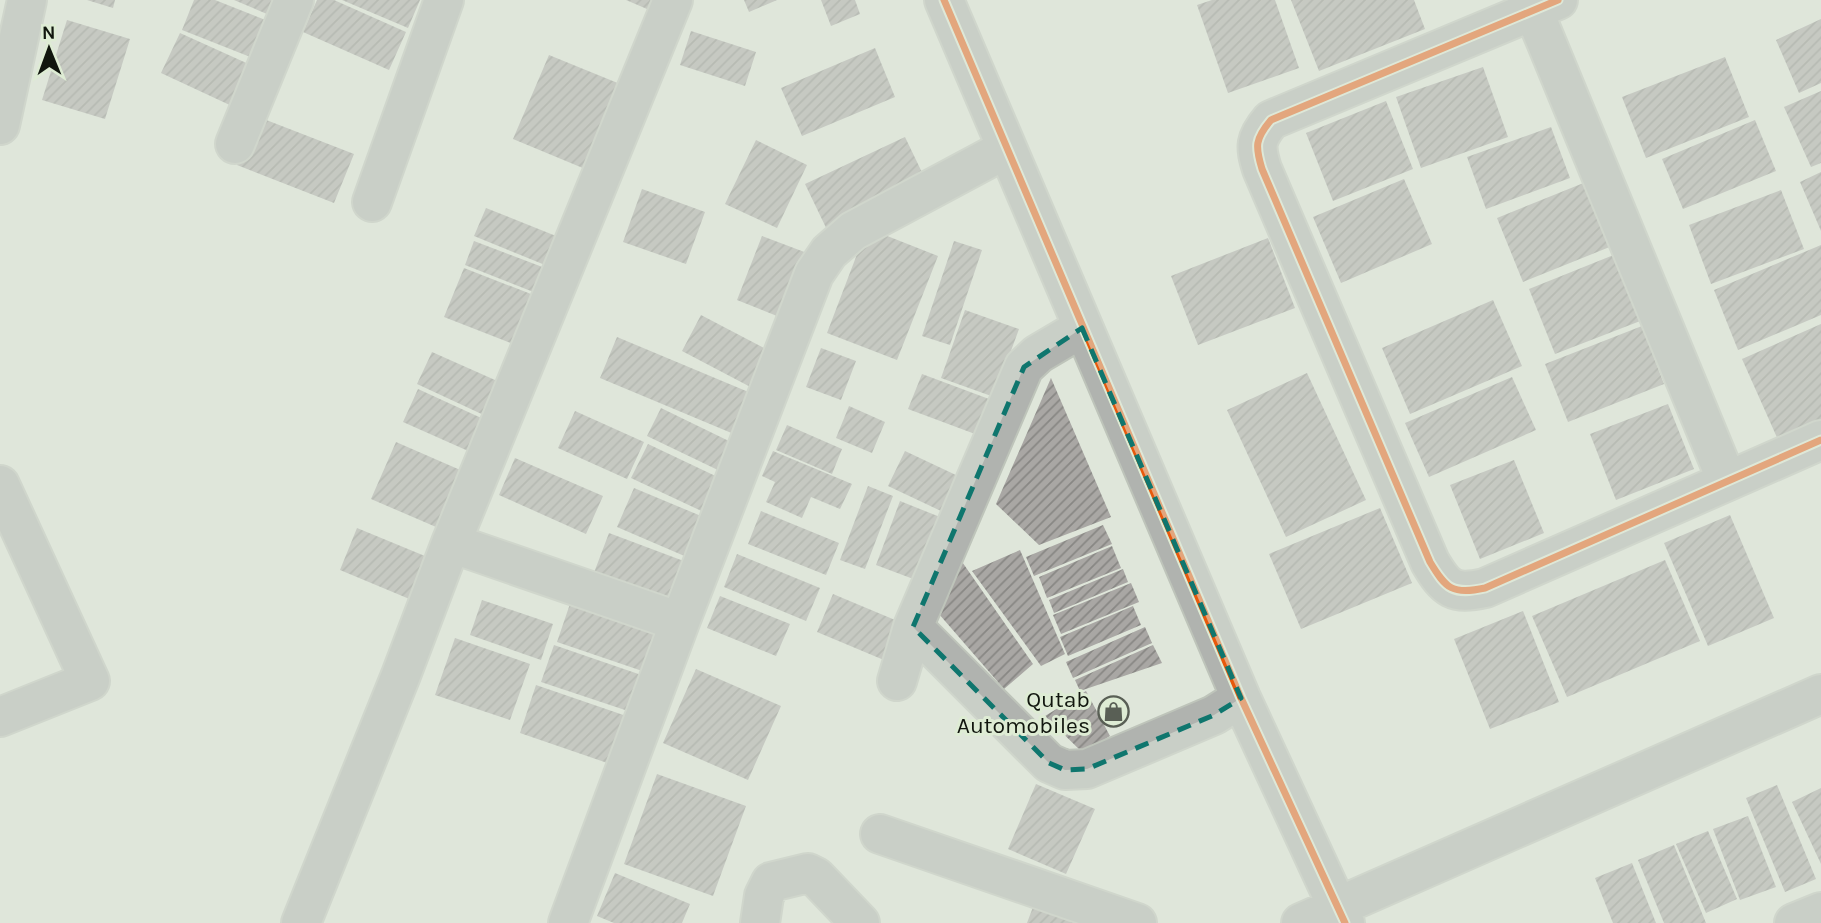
<svg xmlns="http://www.w3.org/2000/svg" width="1821" height="923" font-family="Karla,sans-serif">
  <style>
    .building { fill: url(#building-hatch) }
    .lines { fill: none; stroke-linecap: round; stroke-linejoin: round }
    .minor-casing { stroke: #bec4ba; stroke-width: 42 }
    .minor { stroke: #b0b3af; stroke-width: 38 }
    .cycleway-casing { stroke: #deecd4; stroke-width: 11 }
    .cycleway { stroke: #e8590c; stroke-width: 7 }
    .marked { fill: none; stroke: #0f766e; stroke-width: 5; stroke-dasharray: 14 9; stroke-linejoin: round }
    .labels { text-anchor: middle; stroke-width: 6; stroke-linejoin: round; paint-order: stroke }
    .poi-label { font-size: 23px; fill: #11160e; stroke: #deecd4; text-anchor: end }
  </style>
  <defs>
    <pattern id="building-hatch" width="6" height="6" patternUnits="userSpaceOnUse" patternTransform="scale(1.75)"><rect width="6" height="6" fill="#a9a7a4"/><path d="M-1 1l2-2M0 6l6-6M5 7l2-2" fill="none" stroke="#888784"/></pattern>
  </defs>
  <rect width="100%" height="100%" fill="#dfe6da"/>
  <path class="building" d="M87,0H115L113,8Z
    M194,0H215L273,23L258,60L182,30Z
    M234,0H282L274,17Z
    M317,0H334L406,32L389,70L303,32Z
    M342,0H420L408,28Z
    M626,0H668L661,15Z
    M744,0H777L749,12Z
    M821,0H855L860,14L831,26Z
    M1212,0H1275L1299,68L1228,93L1197,5Z
    M1291,0H1414L1425,29L1319,71Z
    M1821,19V83L1799,93L1776,40Z
    M67,20L130,39L105,119L42,100Z
    M691,31L756,52L745,86L680,65Z
    M180,33L253,66L234,107L161,73Z
    M875,48L895,97L802,136L781,88Z
    M549,55L625,86L590,171L513,139Z
    M1725,57L1749,117L1646,158L1622,97Z
    M1483,67L1508,137L1421,168L1396,97Z
    M1821,91V163L1811,167L1784,107Z
    M1386,101L1413,169L1333,201L1306,133Z
    M256,116L354,154L334,203L237,165Z
    M1755,120L1776,171L1683,209L1662,159Z
    M1551,127L1570,178L1486,209L1467,157Z
    M905,137L930,189L830,236L805,184Z
    M756,140L807,165L777,228L725,204Z
    M1821,172V231L1800,182Z
    M1404,179L1432,244L1341,283L1313,217Z
    M1591,180L1617,244L1523,282L1497,218Z
    M642,189L705,212L686,264L623,242Z
    M1781,190L1804,249L1711,284L1689,225Z
    M486,208L556,236L545,265L474,236Z
    M867,228L938,256L897,360L827,333Z
    M762,236L807,253L782,318L737,300Z
    M1268,238L1295,308L1198,345L1171,276Z
    M474,241L545,268L536,293L465,265Z
    M954,241L982,250L950,345L922,336Z
    M1821,245V315L1738,350L1714,290Z
    M1621,252L1648,318L1555,354L1529,289Z
    M464,268L536,296L516,345L444,317Z
    M1493,300L1522,366L1410,414L1382,348Z
    M965,310L1019,329L994,397L941,378Z
    M701,315L779,356L760,392L682,351Z
    M1821,324V423L1779,442L1742,359Z
    M1642,326L1664,384L1568,422L1545,364Z
    M617,337L758,396L741,437L600,378Z
    M821,348L856,361L841,400L806,387Z
    M432,352L504,384L488,417L417,384Z
    M1307,373L1366,500L1286,537L1227,410Z
    M922,374L989,399L975,434L908,409Z
    M1512,377L1536,430L1429,477L1405,423Z
    M1051,378L1111,517L1039,545L996,504Z
    M418,389L490,422L475,454L403,422Z
    M1668,404L1694,469L1616,500L1590,434Z
    M849,406L885,422L872,453L836,438Z
    M661,408L735,444L722,472L647,436Z
    M575,411L644,442L627,479L558,448Z
    M787,425L842,449L832,474L776,450Z
    M396,442L474,476L450,533L371,499Z
    M648,444L726,481L710,515L631,478Z
    M773,451L852,484L840,509L811,497L802,518L766,502L775,482L762,476Z
    M905,451L958,476L941,511L888,486Z
    M515,458L603,496L586,534L499,495Z
    M1514,460L1544,533L1480,559L1450,485Z
    M868,486L893,496L865,569L840,560Z
    M634,488L713,521L696,561L617,527Z
    M900,501L940,517L916,580L876,565Z
    M1380,508L1412,583L1301,629L1269,554Z
    M761,511L839,543L826,575L748,544Z
    M1730,515L1774,618L1708,646L1664,543Z
    M1103,525L1112,544L1034,576L1026,557Z
    M357,528L437,561L419,603L340,570Z
    M609,533L697,566L680,611L592,578Z
    M1112,546L1121,568L1047,598L1039,577Z
    M1020,550L1065,654L1041,666L972,571Z
    M737,554L820,588L806,621L724,587Z
    M958,556L1033,664L1004,689L932,606Z
    M1665,560L1700,641L1567,697L1532,616Z
    M1123,569L1128,582L1054,613L1049,600Z
    M1131,583L1139,602L1061,634L1053,615Z
    M833,594L907,625L891,663L817,632Z
    M720,596L790,624L776,656L707,628Z
    M572,598L669,631L654,675L557,642Z
    M482,600L553,624L541,660L470,635Z
    M1133,606L1141,625L1068,656L1060,637Z
    M1523,611L1559,702L1490,729L1454,639Z
    M1145,627L1152,643L1073,678L1066,662Z
    M455,638L530,664L510,720L435,695Z
    M554,645L650,678L637,714L541,682Z
    M1153,645L1162,663L1080,691L1075,680Z
    M696,669L781,706L748,780L663,743Z
    M536,685L635,719L619,767L520,733Z
    M1086,691L1110,736L1083,753L1045,716Z
    M657,774L746,806L713,896L624,864Z
    M1036,784L1095,809L1066,874L1008,849Z
    M1777,785L1816,879L1785,892L1746,798Z
    M1821,788V864L1792,802Z
    M1748,816L1776,887L1740,900L1713,829Z
    M1708,831L1737,899L1706,913L1676,844Z
    M1674,845L1706,923H1664L1638,860Z
    M1632,863L1656,923H1613L1595,878Z
    M615,873L690,904L682,923H614L597,916Z
    M1033,907L1080,923H1027Z"/>
  <g class="lines">
    <defs>
      <path id="minor" d="M944,0L1241,698L1345,923
        M1529,0L1727,481
        M1558,0L1271,120C1255,139 1255,146 1262,169L1430,562C1446,589 1453,595 1485,588L1821,440
        M0,125L27,0
        M235,144L294,0
        M372,202L444,0
        M1082,328L1038,354L1024,367L913,627L1049,763L1065,770L1087,769L1214,715L1241,698
        M0,485L90,681L0,717
        M451,543L680,622
        M897,681L913,627
        M880,834L1137,923
        M301,923L401,675L451,543L673,0
        M568,923L680,622L814,274L829,252L853,231L1006,149
        M760,923L764,896L771,882L808,873L816,877L860,923
        M1301,923L1821,694
        M1794,923L1821,912"/>
    </defs>
    <use href="#minor" class="minor-casing"/>
    <use href="#minor" class="minor"/>
    <defs>
      <path id="cycleway" d="M944,0L1241,698L1345,923
        M1558,0L1271,120C1255,139 1255,146 1262,169L1430,562C1446,589 1453,595 1485,588L1821,440"/>
    </defs>
    <use href="#cycleway" class="cycleway-casing"/>
    <use href="#cycleway" class="cycleway"/>
  </g>
  <path d="M0 0H1821V923H0ZM1082,328L1241,698L1214,715L1087,769L1065,770L1049,763L913,627L1024,367Z" fill="#dfe6da" fill-opacity=".55" fill-rule="evenodd"/>
  <path class="marked" d="M1082,328L1241,698L1214,715L1087,769L1065,770L1049,763L913,627L1024,367Z"/>
  <defs>
    <symbol id="shop-ring" viewBox="-11 -11 22 22"><circle r="9.5" fill="#deecd4" stroke="#595f55" stroke-width="1.5"/><path d="M-5-2.5h2.3a2.7 3.5 0 0 1 5.4 0H5L5.5 6h-11ZM-1.5-2.5h3a1.5 2.3 0 0 0-3 0Z" fill="#595f55"/></symbol>
  </defs>
  <g fill-rule="evenodd">
    <use href="#shop-ring" x="1096" y="694" width="35" height="35"/>
  </g>
  <g class="labels">
    <g class="poi-label">
      <text x="1090" y="707">Qutab<tspan x="1090" dy="26">Automobiles</tspan></text>
    </g>
  </g>
  <g transform="translate(49 49) rotate(359)" stroke="#deecd4" stroke-width="5" paint-order="stroke">
  <path d="M0-5L12 26L0 18L-12 26Z" fill="#11160e"/>
  <text y="-10" font-size="19" font-weight="bold" text-anchor="middle" fill="#11160e">N</text>
  </g>
</svg>
